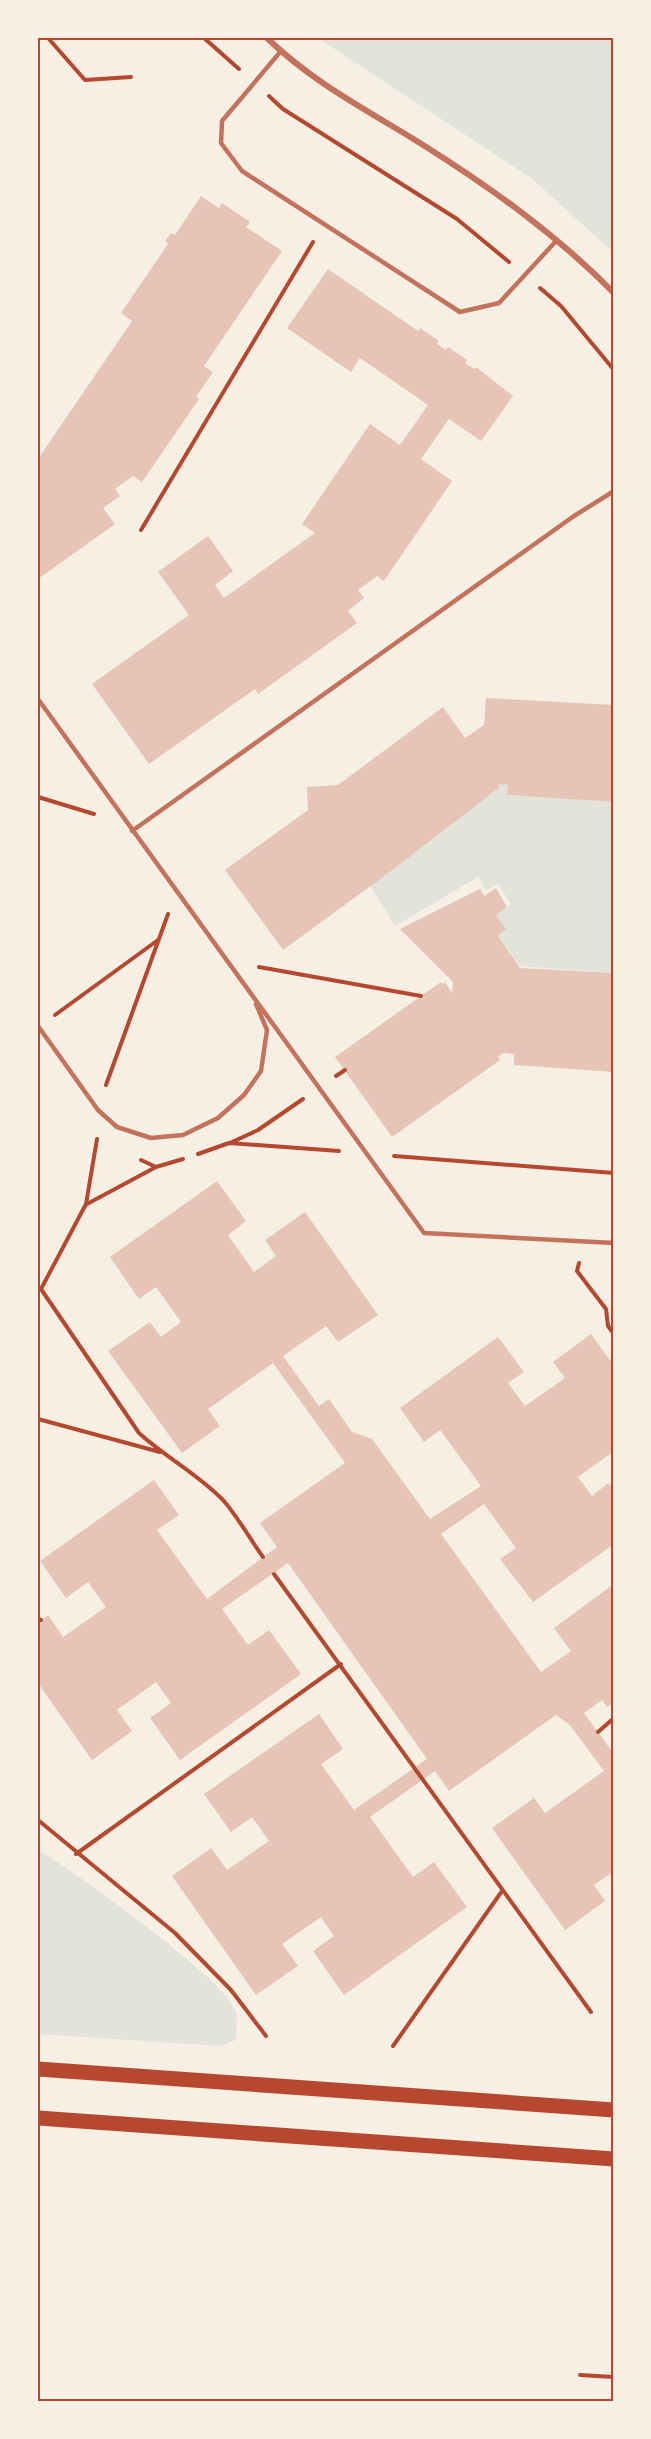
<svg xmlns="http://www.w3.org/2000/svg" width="651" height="2439" font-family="'Archivo Narrow',sans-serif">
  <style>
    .green { fill: #e2e4dc }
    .building { fill: #e6c5b7 }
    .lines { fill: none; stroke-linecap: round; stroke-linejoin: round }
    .path { stroke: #b5482f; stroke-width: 4 }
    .service { stroke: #c5725c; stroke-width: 4.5 }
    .minor { stroke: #c5725c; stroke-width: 6 }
    .primary { stroke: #b5482f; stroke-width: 15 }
    .neatline { fill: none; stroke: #b5482f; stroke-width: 2 }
  </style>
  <rect width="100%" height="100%" fill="#f6efe4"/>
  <path class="green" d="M318,38H613V252L531,178Z
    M498,784L508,785L507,795L613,802V973L520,966L498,936L506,929L496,915L511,904L498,884L486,890L478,877L395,926L370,886L500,787Z
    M38,1850C71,1869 228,1981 236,2012C238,2020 236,2032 236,2040L220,2046L38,2034Z"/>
  <path class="building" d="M201,196L219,208L222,203L250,222L246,227L282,251L204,366L213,372L196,397L199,399L142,482L133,476L115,489L120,496L103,508L115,524L38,579V459L132,321L121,313L168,244L165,241L171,233L175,235Z
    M328,269L418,331L420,328L439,341L437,344L446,350L448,347L467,360L465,363L474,369L476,367L513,396L481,441L449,419L421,459L452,481L384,581L377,576L358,590L364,598L348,611L357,623L258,694L255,689L149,764L92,684L189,615L158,572L208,536L233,571L215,585L224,598L315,533L302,524L370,424L400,445L428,405L360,358L351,372L287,328Z
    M486,698L614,705V802L507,795L508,785L498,784L500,787L391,871L283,950L225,870L308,810L307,787L338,785L443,707L465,738L484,725Z
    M496,888L507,907L496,915L506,929L498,936L520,968L614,973V1072L514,1065V1054L503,1053L498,1057L500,1060L392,1137L335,1057L441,982L442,984L445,982L452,993L453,982L400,929L480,889L484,896Z
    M217,1181L246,1221L228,1235L254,1272L276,1256L265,1240L305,1212L378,1315L338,1342L326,1326L283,1356L319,1406L329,1399L352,1432L372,1439L430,1519L481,1486L440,1430L424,1442L400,1408L498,1337L524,1372L508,1383L525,1406L565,1378L553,1362L591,1334L614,1366V1451L578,1477L592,1496L608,1483L614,1490V1544L533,1602L500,1559L516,1548L484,1504L441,1534L541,1672L571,1651L554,1628L614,1584V1702L607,1707L602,1700L584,1713L614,1754V1871L594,1885L605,1901L565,1930L492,1828L534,1798L545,1813L604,1771L569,1724L556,1715L449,1791L435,1771L370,1817L413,1877L434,1862L467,1907L344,1995L313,1951L334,1936L321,1917L282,1944L298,1966L256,1995L172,1876L211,1848L227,1870L269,1841L252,1817L231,1832L204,1794L319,1714L343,1749L321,1764L354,1810L427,1759L288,1563L222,1609L248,1645L269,1630L301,1674L180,1760L150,1718L171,1703L156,1682L117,1710L132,1731L92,1760L38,1683V1623L48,1615L63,1637L106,1607L88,1582L66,1598L40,1561L154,1480L179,1515L157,1530L207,1599L277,1547L260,1523L345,1463L273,1363L208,1409L220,1426L182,1453L108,1351L150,1322L161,1337L181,1322L156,1287L139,1299L110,1257Z"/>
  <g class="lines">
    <path class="path" d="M48,38L85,80L131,77
      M204,38L239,69
      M269,96L283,109L457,219L509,262
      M540,288L561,306L614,370
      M141,530L313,242
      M38,797L94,814
      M259,967L421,996
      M55,1015L158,940
      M336,1076L345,1070
      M106,1085L168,914
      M97,1139L86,1204L41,1289L139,1433C165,1457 198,1474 223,1500C238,1517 250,1539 263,1557
      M230,1143L258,1130L303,1099
      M198,1154L229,1143L339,1151
      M394,1156L614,1173
      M141,1160L156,1167
      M87,1204L156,1167L183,1159
      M579,1263L577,1271L606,1309L608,1326L614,1334
      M38,1419L160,1452
      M274,1574L591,2012
      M38,1619L41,1620
      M598,1732L614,1718
      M38,1820L175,1933L231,1990L266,2036
      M76,1854L341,1664
      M393,2046L502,1891
      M580,2375L614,2377"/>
    <path class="service" d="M281,51L222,121L221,143L242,171L460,312L499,303L557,240
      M38,699L424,1233L614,1243
      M132,831L574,516L614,491
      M38,1026L98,1110L117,1127L151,1138L183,1135L218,1118L244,1095L261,1071L267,1030L256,1004"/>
    <path class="minor" d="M267,38C312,82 367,110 420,143C490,187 556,234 614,293"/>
    <path class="primary" d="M38,2069L614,2110
      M38,2118L614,2159"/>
  </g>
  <rect width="651" height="2439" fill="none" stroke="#f6efe4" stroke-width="78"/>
  <rect x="39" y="39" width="573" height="2361" class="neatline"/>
</svg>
